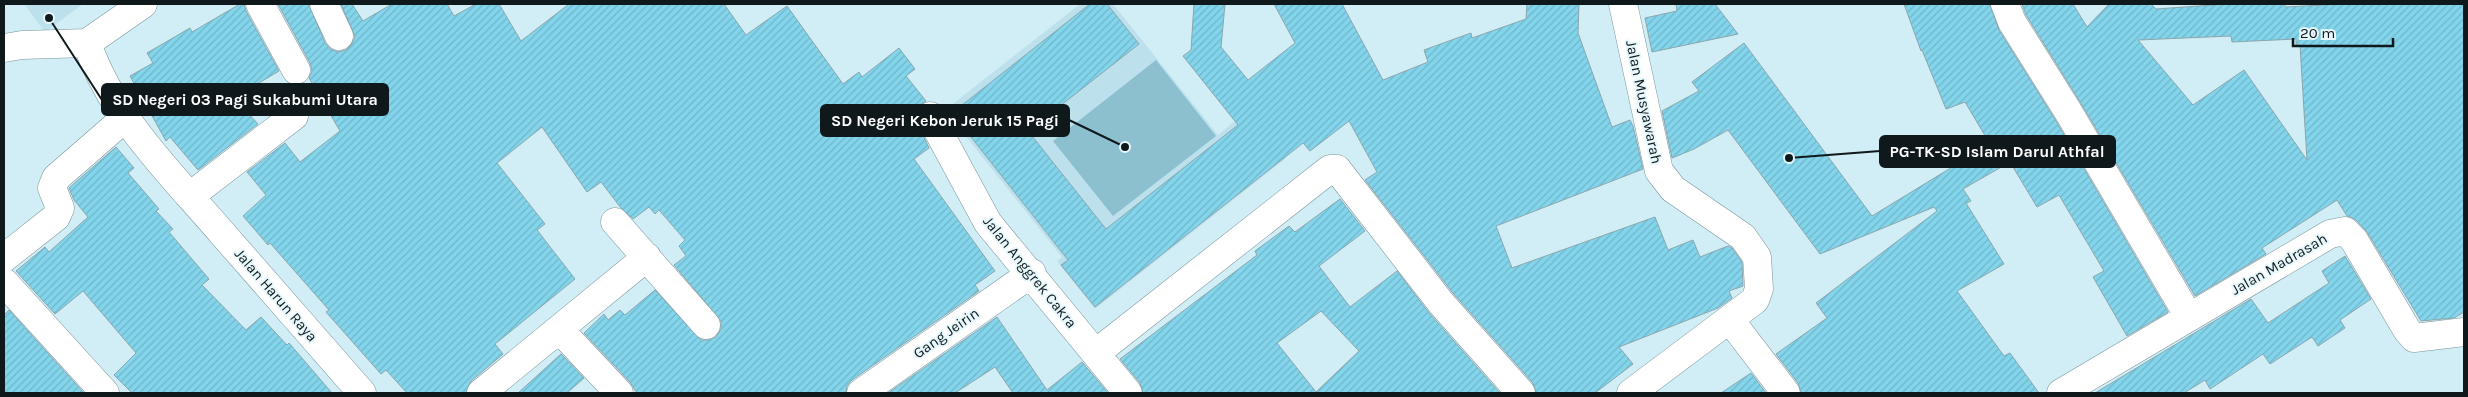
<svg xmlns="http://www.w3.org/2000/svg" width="2468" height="397" font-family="Karla,sans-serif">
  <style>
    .built { fill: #bce1ec }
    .grass { fill: #8cc0cf }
    .building { fill: url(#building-hatch); stroke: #8ba6ad; fill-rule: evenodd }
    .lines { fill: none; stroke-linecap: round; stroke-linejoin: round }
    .street-casing { stroke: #79949b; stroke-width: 29 }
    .street { stroke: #fff; stroke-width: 28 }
    .labels { text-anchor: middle; stroke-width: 4; stroke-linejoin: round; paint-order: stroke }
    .street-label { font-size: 15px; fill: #0f191c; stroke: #e7f8fd }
    .leader { fill: none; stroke: #0f191c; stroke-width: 2 }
    .callout-dot { fill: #0f191c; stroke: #e7f8fd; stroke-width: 2 }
    .callout { fill: #0f191c; stroke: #0f191c; stroke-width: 2 }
    .callout-label { font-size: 16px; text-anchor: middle; font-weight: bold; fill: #fff }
  </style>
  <defs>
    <pattern id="building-hatch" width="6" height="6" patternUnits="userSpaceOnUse" patternTransform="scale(1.25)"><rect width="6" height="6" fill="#83d5ec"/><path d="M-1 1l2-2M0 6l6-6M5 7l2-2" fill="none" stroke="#70b6ca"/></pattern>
  </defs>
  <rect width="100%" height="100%" fill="#d1edf5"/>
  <path class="built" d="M24,4H83L45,32Z
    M1080,4H1113L1218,135L1247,111L1285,159L1095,309L1057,261L1062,257L945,110Z"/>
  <path class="grass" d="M1156,60L1216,136L1113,216L1053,141Z"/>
  <path class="building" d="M240,4H244L246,11L279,71L234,98L258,124L198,170L170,137L166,141L130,76L153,63L147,53L190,28L192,32Z
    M278,4H309L325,43L330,49L338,52L346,50L351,45L355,37L341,4H352L363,21L392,4H447L454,16L476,4H499L521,41L569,4H724L746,35L787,6L843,84L859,72L862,77L899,48L915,69L906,76L926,101L917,107L914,116L929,148L914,159L995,271L975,285L979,291L852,380L847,386L846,393H637L630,382L584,333L604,314L608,320L620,310L625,315L655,290L701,340H709L716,337L721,329V321L674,265L686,256L679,246L685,240L659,210L655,214L649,207L633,219L621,208L601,182L587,192L542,127L497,163L545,224L537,230L575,279L495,344L503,354L471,381L466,393H407L386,370L381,374L326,312L329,310L270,243L268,245L243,216L266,195L247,172L285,143L300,162L340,131L309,78L312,71L310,63Z
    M1090,4H1107L1139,44L1028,131L1106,229L1238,125L1183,56L1191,50L1194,4H1225L1221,47L1248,80L1295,43L1274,4H1342L1383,80L1428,62L1424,50L1471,33L1472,38L1526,19L1527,4H1579L1578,33L1612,127L1630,120L1633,126L1643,169L1496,226L1512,268L1655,217L1668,250L1693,240L1700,257L1728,246L1732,248L1742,262L1743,286L1729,291L1732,298L1718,308L1619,347L1633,364L1595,393H1536L1533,383L1453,293L1365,180L1377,172L1349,121L1310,151L1303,143L1095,307L1061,265L1068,260L952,113Z
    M1676,4H1715L1738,34L1652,52L1645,18L1677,11Z
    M1904,4H1990L1999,30L2056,121L2168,312L2127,336L2093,277L2104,271L2059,195L2037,207L2010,162L1963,189L1971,201L1966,203L2004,264L1957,291L2004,356L2010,353L2039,393H1801L1798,383L1776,354L1827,318L1816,303L1937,211L1934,207L1820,254L1728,130L1694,149L1672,158L1662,111L1699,91L1692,82L1744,43L1872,216L1990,144L1965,102L1946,109L1922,50L1921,51Z
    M2022,4H2073L2087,27L2109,4H2151L2156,9L2227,4H2285V7L2342,4H2464V312L2454,318L2421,321L2367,232L2356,220L2347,216L2337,200L2262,248L2266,254L2195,296L2082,105L2026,15ZM2231,36L2232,42L2296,39V45H2300L2307,160L2244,70L2193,105L2138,40Z
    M116,147L134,168L128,173L159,209L156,211L173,229L169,232L209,279L202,285L246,330L261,317L287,345L289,343L332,393H132L114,375L136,353L83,291L55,314L16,271L45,247L49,252L88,217L74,200L69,188Z
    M1340,199L1365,231L1319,266L1350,307L1397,271L1429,313L1500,393H1143L1140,383L1120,359L1257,255L1255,251L1289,226L1295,232ZM1321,311L1359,351L1316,392L1277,343Z
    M2345,256L2371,299L2340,320L2345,328L2318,346L2312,337L2270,364L2263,354L2210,389L2205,380L2184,393H2095L2251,299L2268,323L2329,283L2322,271Z
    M9,310L84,393H4V315Z
    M997,317L1047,390L1082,362L1108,393H1013L995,367L955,393H888Z
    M561,354L584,378L567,393H518Z
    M1751,373L1766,393H1721Z"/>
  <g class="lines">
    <defs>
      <path id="street" d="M143,4L87,43C112,117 172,175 222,233C269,286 315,340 362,393
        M260,4L296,70
        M324,4L339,36
        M1623,4L1659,171L1673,189L1743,237L1757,257L1759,289L1755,300L1631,393
        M2005,4L2012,22L2069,113L2189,317
        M4,48L22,45L87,43
        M930,116L988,223L1128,393
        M190,196L294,116
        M615,222L706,325
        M4,258L56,217L60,208L52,188L56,178L125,118
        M4,282L105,393
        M1730,320L1786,393
        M559,329L619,393
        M1096,353L1330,169H1337L1441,303L1521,393
        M481,393L647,257
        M861,393L1032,273
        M2061,393L2330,234L2345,231L2354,240L2407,330L2414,338L2464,332"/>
    </defs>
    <use href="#street" class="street-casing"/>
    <use href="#street" class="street"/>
  </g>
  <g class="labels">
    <g class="street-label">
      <text transform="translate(1644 102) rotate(78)" y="5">Jalan Musyawarah</text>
      <text transform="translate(2279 264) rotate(-30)" y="5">Jalan Madrasah</text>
      <text transform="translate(1030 272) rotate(51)" y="5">Jalan Anggrek Cakra</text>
      <text transform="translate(276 295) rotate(49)" y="5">Jalan Harun Raya</text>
      <text transform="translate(946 333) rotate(-35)" y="5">Gang Jeirin</text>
    </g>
  </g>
  <path class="leader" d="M49 18L102 100M1125 147L1069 120M1789 158L1880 151"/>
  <g class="callout-dot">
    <circle cx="49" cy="18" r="5"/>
    <circle cx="1125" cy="147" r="5"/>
    <circle cx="1789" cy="158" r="5"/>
  </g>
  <g class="callout">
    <rect x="102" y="84" width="286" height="31" rx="5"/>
    <rect x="821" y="105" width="248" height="31" rx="5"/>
    <rect x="1880" y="136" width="235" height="31" rx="5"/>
  </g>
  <g class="callout-label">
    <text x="245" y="105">SD Negeri 03 Pagi Sukabumi Utara</text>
    <text x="945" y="126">SD Negeri Kebon Jeruk 15 Pagi</text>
    <text x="1997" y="157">PG-TK-SD Islam Darul Athfal</text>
  </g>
  <rect width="2468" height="397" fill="none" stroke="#0f191c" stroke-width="10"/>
  <path d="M2293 38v8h100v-8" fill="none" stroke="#0f191c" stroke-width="2.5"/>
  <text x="2300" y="38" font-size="15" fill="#0f191c" stroke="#e7f8fd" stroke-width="4" paint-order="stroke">20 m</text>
</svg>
